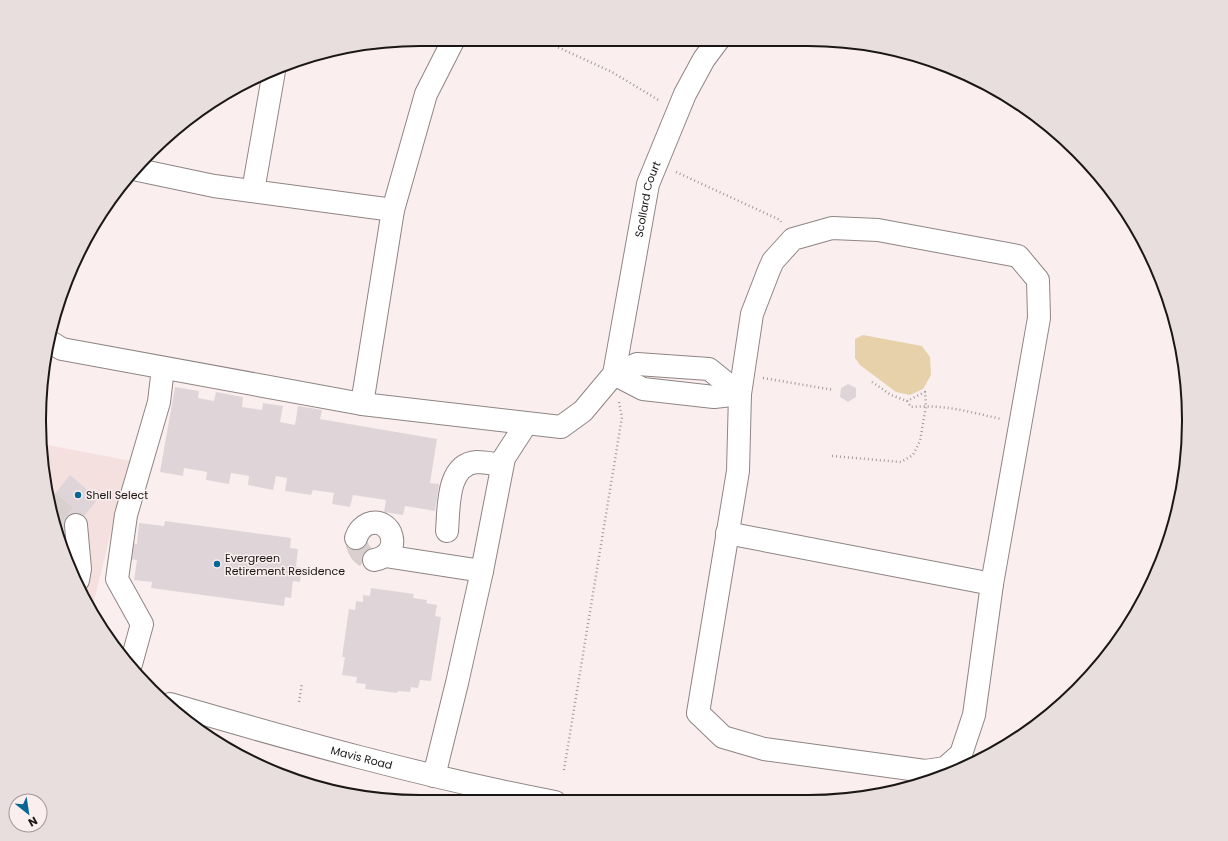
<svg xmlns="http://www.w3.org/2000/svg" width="1228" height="841" font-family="Poppins,sans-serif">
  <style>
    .built { fill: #f4e1df }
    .green { fill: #e6d1aa }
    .building { fill: #dfd5d8 }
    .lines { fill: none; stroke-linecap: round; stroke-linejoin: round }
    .minor-tunnel { stroke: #d9cfce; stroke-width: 22; stroke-dasharray: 22 11; stroke-linecap: butt }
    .minor-casing { stroke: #8e8584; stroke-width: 24 }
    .major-casing { stroke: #8e8584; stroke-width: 24 }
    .path { stroke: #a29a99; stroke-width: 2.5; stroke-dasharray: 1 3; stroke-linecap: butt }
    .minor { stroke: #fff; stroke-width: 22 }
    .major { stroke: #fff; stroke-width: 22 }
    .poi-dot { fill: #076696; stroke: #faefee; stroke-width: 1.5 }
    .labels { text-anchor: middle; stroke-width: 3; stroke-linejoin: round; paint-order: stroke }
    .street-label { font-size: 11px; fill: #1b1717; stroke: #faefee }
    .poi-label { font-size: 11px; fill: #1b1717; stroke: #faefee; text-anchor: start }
    .rim { fill: none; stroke: #1b1717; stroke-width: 2 }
  </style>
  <rect width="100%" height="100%" fill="#faefee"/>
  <path class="built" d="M43,444L131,461L127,467L91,613L46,495Z"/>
  <path class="green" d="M863,335L922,346L930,357L931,375L923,389L910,395L896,392L860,365L855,358V339Z"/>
  <path class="building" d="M848,384L856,388V397L848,402L840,397L841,388Z
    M175,387L199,391L198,398L214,401L216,392L243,397L242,407L262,410L263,403L283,406L280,422L295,425L298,406L322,410L320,419L437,439L430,483L439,484L435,511L405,506L403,515L384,512L386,500L353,495L350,507L332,504L334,493L313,490L311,495L285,491L287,478L276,476L273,490L248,485L249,476L231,473L229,484L206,480L207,472L184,468L183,476L160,472Z
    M70,475L98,499L64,541L49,501Z
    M165,521L291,538L290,548L298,549L296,567L302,568L300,582L293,581L291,598L285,597L284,606L151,588L152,582L134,580L137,560L129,559L131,543L137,544L139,523L164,526Z
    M371,588L414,594L413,598L427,600L426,603L437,605L435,616L441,617L431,681L420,680L418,688L411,687L410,692L398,691L397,693L365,689L366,684L356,683L357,677L342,675L345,657H342L349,609L355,610L356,601L363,602V595L370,596Z"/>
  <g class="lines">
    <path class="minor-tunnel" d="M49,502L76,525
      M356,538C357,551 362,557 374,560"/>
    <defs>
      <g id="minor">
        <path d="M138,170L214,186L393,210"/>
        <path d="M253,191L274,71"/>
        <path d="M832,228L878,230L1018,256L1038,280L1039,318L992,584L974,715L961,754L945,768L925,771L764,749L723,737L698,713L738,471L740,394L752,314L769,270L773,261L793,239Z"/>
        <path d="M52,343L62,349L362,404L561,427L583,411L614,374L637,364L709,369L740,394"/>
        <path id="s1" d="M614,374L648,184L685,94L704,59L719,39"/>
        <path d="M614,374L643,389L714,397L740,394"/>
        <path d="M362,404L393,210L426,94L454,39"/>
        <path d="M76,525L80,569L78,580"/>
        <path d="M447,531C449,509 446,464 477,462C485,462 494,464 502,465"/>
        <path d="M727,533L992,584"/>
        <path d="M356,538C358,532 361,527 368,524C392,515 405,554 374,560"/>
        <path d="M385,556L482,571L457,683L434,776"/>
        <path d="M482,571L504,458L526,424"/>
        <path d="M131,664L142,624L117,579L126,515L159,402L163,368"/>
      </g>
      <g id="major">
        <path id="s2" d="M170,704C297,741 424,777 555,802"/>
      </g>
    </defs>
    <use href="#minor" class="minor-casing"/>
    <use href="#major" class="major-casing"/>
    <path class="path" d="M540,39L612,72L660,101
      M676,172L780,220L781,222
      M763,378L834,390
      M872,382L891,395L907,401L911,407C943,404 970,412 1001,419
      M832,456L901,462L913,455L920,441L926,406L925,392L907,401
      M299,702L302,683
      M564,770L622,417L619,402"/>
    <use href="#minor" class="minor"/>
    <use href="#major" class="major"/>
  </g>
  <g class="poi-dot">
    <circle cx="78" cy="495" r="4"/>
    <circle cx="217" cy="564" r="4"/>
  </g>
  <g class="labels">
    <g class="street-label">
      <text dy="4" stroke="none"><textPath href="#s1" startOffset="178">Scollard Court</textPath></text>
      <text dy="4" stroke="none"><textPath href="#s2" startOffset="199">Mavis Road</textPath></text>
    </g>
    <g class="poi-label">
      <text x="86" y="499">Shell Select</text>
      <text x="225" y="562">Evergreen<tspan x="225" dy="13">Retirement Residence</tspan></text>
    </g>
  </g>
  <path d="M0 0H1228V841H0ZM420 46H808A374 374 0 0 1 1182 420V421A374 374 0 0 1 808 795H420A374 374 0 0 1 46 421V420A374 374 0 0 1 420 46Z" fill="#e8dedd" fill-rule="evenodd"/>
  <path class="rim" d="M420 46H808A374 374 0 0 1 1182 420V421A374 374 0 0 1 808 795H420A374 374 0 0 1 46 421V420A374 374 0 0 1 420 46Z"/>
  <g transform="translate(28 813) rotate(150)"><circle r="19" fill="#faefee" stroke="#a19998"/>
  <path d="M0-3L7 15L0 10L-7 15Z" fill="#076696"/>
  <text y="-6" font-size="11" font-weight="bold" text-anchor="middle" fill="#1b1717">N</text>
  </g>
</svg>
